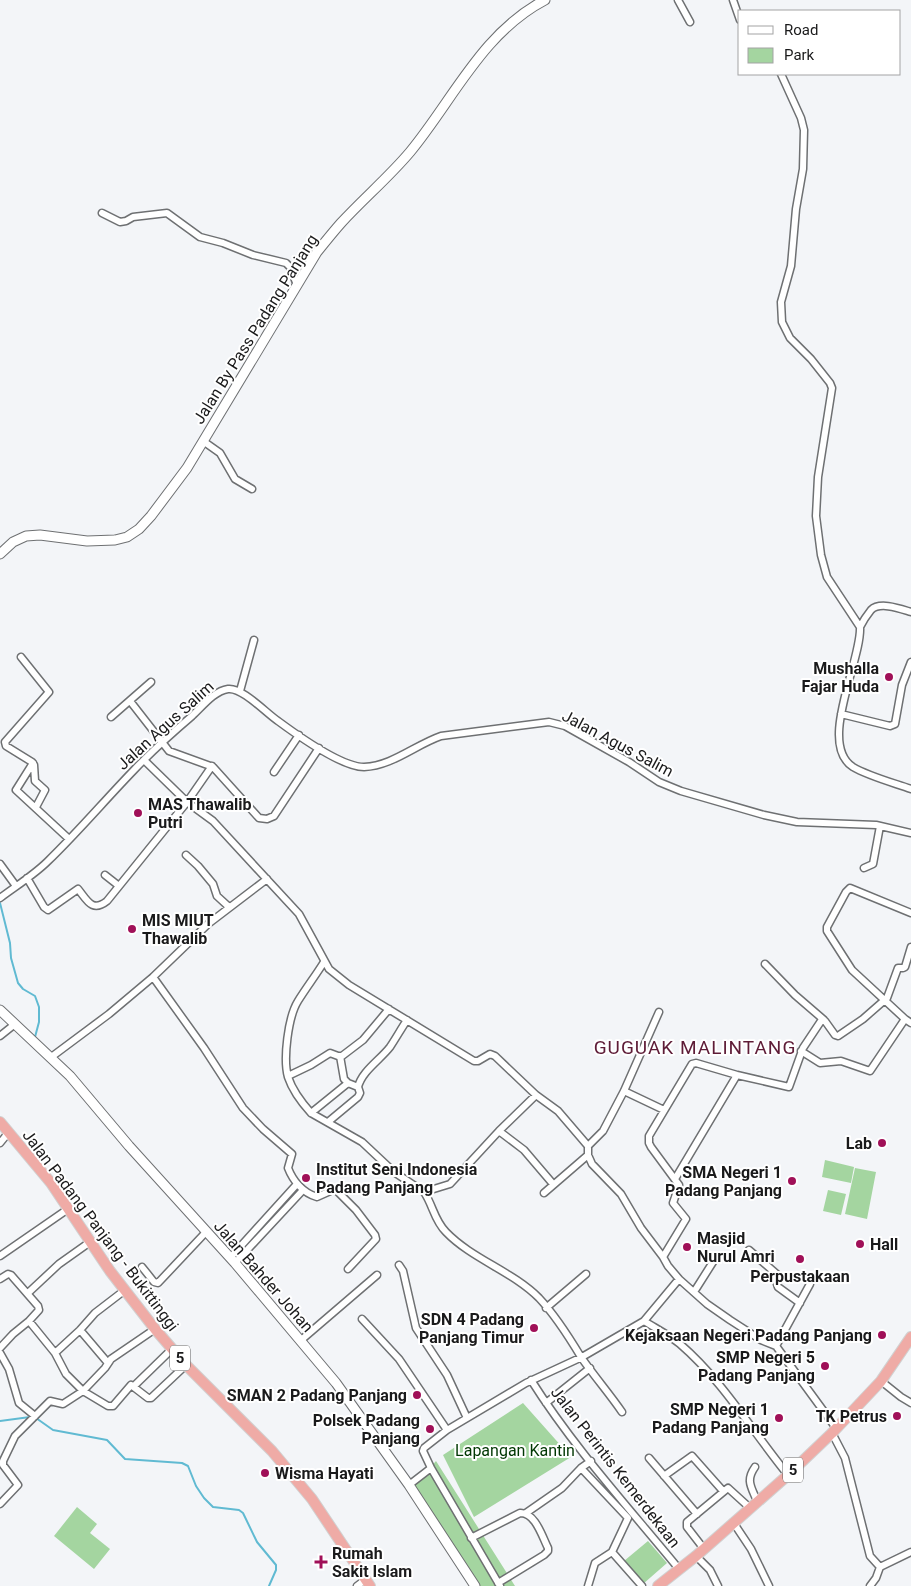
<svg xmlns="http://www.w3.org/2000/svg" width="911" height="1586" font-family="Roboto,sans-serif">
  <style>
    .green { fill: #a4d5a0 }
    .lines { fill: none; stroke-linecap: round; stroke-linejoin: round }
    .stream { stroke: #60bad2; stroke-width: 2 }
    .minor-casing { stroke: #6e7072; stroke-width: 9 }
    .secondary-casing { stroke: #6e7072; stroke-width: 11 }
    .trunk-casing { stroke: #d1d1d1; stroke-width: 12 }
    .minor { stroke: #fff; stroke-width: 6 }
    .secondary { stroke: #fff; stroke-width: 9 }
    .trunk { stroke: #efaba6; stroke-width: 10 }
    .poi-dot { fill: #a01058; stroke: #fff; stroke-width: 2 }
    .labels { text-anchor: middle; stroke-width: 4; stroke-linejoin: round; paint-order: stroke }
    .shield { fill: #fff; stroke: #5f5f5f; stroke-width: 1 }
    .shield-label { font-size: 15px; font-weight: bold; fill: #1a1a1b }
    .street-label { font-size: 16px; fill: #1a1a1b; stroke: #fff }
    .poi-label { font-size: 16px; font-weight: bold; fill: #1a1a1b; stroke: #fff; text-anchor: end }
    .park-label { font-size: 16px; fill: #003702; stroke: #fff }
    .quarter-label { font-size: 19px; letter-spacing: 1px; fill: #5e1c37; stroke: #fff }
  </style>
  <rect width="100%" height="100%" fill="#f3f5f8"/>
  <path class="green" d="M825,1160L854,1167L851,1183L822,1177Z
    M855,1168L876,1172L867,1219L845,1214Z
    M828,1190L846,1194L841,1215L823,1211Z
    M523,1403L571,1457L474,1517L443,1455Z
    M436,1461L515,1586H479L414,1486Z
    M77,1507L97,1524L90,1533L110,1549L94,1569L54,1536Z
    M648,1541L667,1563L643,1584L624,1561Z"/>
  <g class="lines">
    <path class="stream" d="M0,903L10,943L11,958L18,983L23,989L35,996L39,1007V1022L35,1037
      M36,1418L53,1430L107,1440L125,1459L182,1463L188,1466L196,1486L204,1498L213,1507L239,1510L243,1513L257,1542L276,1565V1570L269,1586
      M0,1421L30,1417"/>
    <defs>
      <path id="minor" d="M678,0L690,22
        M733,0L740,20
        M781,74L801,118L804,130L803,169L796,209L791,266L781,302L782,322L790,338L811,359L830,383L832,388L818,477L816,516L821,555L827,577L860,627C862,660 817,744 853,767C868,776 894,783 911,789
        M102,213L120,222L126,221L133,217L167,213L200,237L223,243L253,255L286,263L290,267L297,285
        M203,441L220,453L235,479L252,489
        M860,627C863,621 867,615 871,610C880,601 901,609 911,612
        M21,657L49,692L5,742L6,746L32,762L34,765L35,781L45,790L36,807
        M240,691L254,640
        M130,701L169,751L213,767L259,818L267,819L274,816L319,748
        M841,714L890,726L895,724L902,685L911,662
        M111,717L151,682
        M144,760L187,802L213,821L299,914L329,969L349,985L474,1061H478L490,1054L495,1056L536,1095L558,1111L588,1146V1155L592,1164L621,1194L641,1228L663,1257L668,1266L679,1279L644,1321L582,1357L526,1383L447,1430L424,1448L423,1451L431,1468L500,1586
        M33,763L16,790L69,839
        M274,772L299,735
        M186,855L198,866L213,884L217,896L229,907
        M0,864L16,886
        M864,868L873,864L880,826
        M105,875L119,886
        M27,878L44,907L48,910L78,889C87,900 92,913 107,901L187,802L212,766
        M0,898C16,886 34,875 48,861C78,832 105,800 134,770C152,751 172,733 192,716C202,707 214,691 228,689C242,687 266,713 278,721C297,735 341,767 364,767C392,766 415,745 441,736L549,722L565,726L629,762L659,782L681,791L764,815L797,822L876,825L911,833
        M911,913L850,888L846,892L827,927V931L852,970L905,1019L911,1023
        M324,962C316,975 306,988 298,1001C288,1017 283,1059 288,1077C292,1089 302,1103 311,1113L362,1142L394,1172L424,1192L450,1184L499,1131L536,1095
        M765,964L795,995L824,1020
        M153,977L204,1048L243,1108L263,1129L292,1154L288,1168C293,1181 303,1193 317,1197L335,1189L356,1210L375,1235L376,1239L348,1269
        M0,1036L15,1024
        M801,1051L820,1063L841,1061L870,1071L905,1019
        M340,1056L344,1079L348,1083
        M50,1058L109,1014L153,977L208,924L267,879
        M288,1076L311,1065L330,1053L338,1056H342L363,1040L389,1009
        M358,1087C362,1071 380,1060 390,1047C396,1038 401,1029 407,1020
        M624,1091L664,1110
        M311,1113L348,1083L358,1087L360,1093L358,1097L328,1122
        M499,1131L524,1150L553,1184
        M0,1143L9,1132
        M588,1146L603,1131L624,1091L659,1012
        M675,1179L737,1075
        M424,1192C433,1205 434,1220 446,1232C472,1259 512,1271 539,1298C555,1315 569,1337 581,1357C594,1376 609,1393 622,1412
        M544,1193L588,1155
        M749,1250L779,1276V1279L777,1284L778,1287L800,1303
        M0,1256L68,1209
        M663,1257L686,1219L673,1203L679,1185L651,1147L649,1143V1136L692,1064L696,1063L737,1075L789,1087L803,1048L821,1021H825L835,1035L838,1036L863,1019L887,998L898,968H903L905,967L911,947
        M230,1258L297,1184
        M235,1263L303,1190
        M399,1265L403,1271L416,1328L447,1375L467,1418
        M142,1267L154,1282L158,1283L206,1232
        M0,1279L8,1274L11,1275L38,1306L39,1310L29,1321L13,1334L0,1348
        M679,1279L707,1304L730,1320L761,1340L776,1346L836,1428
        M694,1292L713,1262
        M28,1293L59,1264L90,1242
        M546,1308L586,1274
        M362,1319L399,1359L447,1430
        M29,1321L55,1353L66,1374L83,1391L108,1406H113L131,1385L148,1398H151L186,1365
        M644,1321C655,1328 669,1335 680,1344C723,1381 752,1431 788,1475
        M80,1330L108,1363
        M300,1341L377,1275
        M776,1346L810,1284
        M0,1353L9,1369L19,1403L35,1416
        M55,1353L80,1330L95,1313L125,1290
        M531,1380C574,1448 629,1508 679,1569
        M881,1381L901,1397L911,1403
        M134,1386L172,1349
        M546,1403L590,1368
        M832,1433L845,1458L870,1556L880,1567
        M649,1458L697,1514
        M755,1467C745,1481 752,1488 757,1501
        M664,1476L692,1456L723,1491
        M409,1485L431,1468
        M0,1504L18,1485L3,1465V1461L15,1436L50,1401L63,1404L83,1391L105,1368L111,1359L155,1329
        M526,1513L562,1488L581,1468
        M733,1522L751,1549L769,1586
        M471,1538L520,1513C535,1512 542,1536 548,1548V1551L544,1555L498,1583
        M704,1549L687,1527V1522L728,1488L750,1508
        M612,1552L642,1586
        M696,1556L710,1570L718,1586
        M357,1586L365,1580
        M588,1586L595,1563L612,1552L628,1518L581,1468L591,1461
        M870,1586L876,1578L880,1567L911,1552"/>
      <path id="secondary" d="M0,554L13,542L26,536L40,535L87,541L115,540L127,537L139,529L151,516L187,468L317,252C325,242 333,232 341,223C364,198 389,177 410,152C453,100 482,33 545,0
        M0,1010L70,1076L129,1146L235,1263L336,1383L409,1485L475,1586"/>
      <path id="trunk" d="M0,1122L51,1183L110,1271L155,1329L186,1365L272,1451L312,1499L370,1586
        M658,1586L696,1556L788,1475L832,1433L881,1381L911,1337"/>
    </defs>
    <use href="#minor" class="minor-casing"/>
    <use href="#secondary" class="secondary-casing"/>
    <use href="#trunk" class="trunk-casing"/>
    <use href="#minor" class="minor"/>
    <use href="#secondary" class="secondary"/>
    <use href="#trunk" class="trunk"/>
  </g>
  <g class="poi-dot">
    <circle cx="889" cy="677" r="5"/>
    <circle cx="138" cy="813" r="5"/>
    <circle cx="132" cy="929" r="5"/>
    <circle cx="882" cy="1143" r="5"/>
    <circle cx="306" cy="1178" r="5"/>
    <circle cx="792" cy="1181" r="5"/>
    <circle cx="860" cy="1244" r="5"/>
    <circle cx="687" cy="1247" r="5"/>
    <circle cx="800" cy="1259" r="5"/>
    <circle cx="534" cy="1328" r="5"/>
    <circle cx="882" cy="1335" r="5"/>
    <circle cx="825" cy="1366" r="5"/>
    <circle cx="417" cy="1395" r="5"/>
    <circle cx="897" cy="1416" r="5"/>
    <circle cx="779" cy="1418" r="5"/>
    <circle cx="430" cy="1429" r="5"/>
    <circle cx="265" cy="1473" r="5"/>
    <path d="M318.5 1554.5h5v5h5v5h-5v5h-5v-5h-5v-5h5z"/>
  </g>
  <g class="labels">
    <g class="shield">
      <rect x="170" y="1345.5" width="20" height="25" rx="4"/>
      <rect x="783" y="1457.5" width="20" height="25" rx="4"/>
    </g>
    <g class="shield-label">
      <text x="180" y="1363">5</text>
      <text x="793" y="1475">5</text>
    </g>
    <g class="street-label">
      <text transform="translate(255 329) rotate(-58)" y="6">Jalan By Pass Padang Panjang</text>
      <text transform="translate(165 725) rotate(-42)" y="6">Jalan Agus Salim</text>
      <text transform="translate(618 743) rotate(28)" y="6">Jalan Agus Salim</text>
      <text transform="translate(101 1230) rotate(53)" y="6">Jalan Padang Panjang - Bukittinggi</text>
      <text transform="translate(264 1276) rotate(49)" y="6">Jalan Bahder Johan</text>
      <text transform="translate(616 1467) rotate(52)" y="6">Jalan Perintis Kemerdekaan</text>
    </g>
    <g class="poi-label">
      <text x="879" y="674">Mushalla<tspan x="879" dy="18">Fajar Huda</tspan></text>
      <text x="148" y="810" text-anchor="start">MAS Thawalib<tspan x="148" dy="18">Putri</tspan></text>
      <text x="142" y="926" text-anchor="start">MIS MIUT<tspan x="142" dy="18">Thawalib</tspan></text>
      <text x="872" y="1149">Lab</text>
      <text x="316" y="1175" text-anchor="start">Institut Seni Indonesia<tspan x="316" dy="18">Padang Panjang</tspan></text>
      <text x="782" y="1178">SMA Negeri 1<tspan x="782" dy="18">Padang Panjang</tspan></text>
      <text x="697" y="1244" text-anchor="start">Masjid<tspan x="697" dy="18">Nurul Amri</tspan></text>
      <text x="870" y="1250" text-anchor="start">Hall</text>
      <text x="800" y="1282" text-anchor="middle">Perpustakaan</text>
      <text x="524" y="1325">SDN 4 Padang<tspan x="524" dy="18">Panjang Timur</tspan></text>
      <text x="872" y="1341">Kejaksaan Negeri Padang Panjang</text>
      <text x="815" y="1363">SMP Negeri 5<tspan x="815" dy="18">Padang Panjang</tspan></text>
      <text x="407" y="1401">SMAN 2 Padang Panjang</text>
      <text x="769" y="1415">SMP Negeri 1<tspan x="769" dy="18">Padang Panjang</tspan></text>
      <text x="887" y="1422">TK Petrus</text>
      <text x="420" y="1426">Polsek Padang<tspan x="420" dy="18">Panjang</tspan></text>
      <text x="275" y="1479" text-anchor="start">Wisma Hayati</text>
      <text x="332" y="1559" text-anchor="start">Rumah<tspan x="332" dy="18">Sakit Islam</tspan></text>
    </g>
    <g class="park-label">
      <text x="515" y="1456">Lapangan Kantin</text>
    </g>
    <g class="quarter-label">
      <text x="695" y="1054">GUGUAK MALINTANG</text>
    </g>
  </g>
  <rect x="738" y="10" width="162" height="65" fill="#ffffff" stroke="#a3a3a4"/>
  <rect x="748" y="26" width="25" height="8" fill="#ffffff" stroke="#a3a3a4"/>
  <text x="784" y="35" font-size="15" fill="#1a1a1b">Road</text>
  <rect x="748" y="48" width="25" height="15" fill="#a4d5a0" stroke="#a3a3a4"/>
  <text x="784" y="60" font-size="15" fill="#1a1a1b">Park</text>
</svg>
